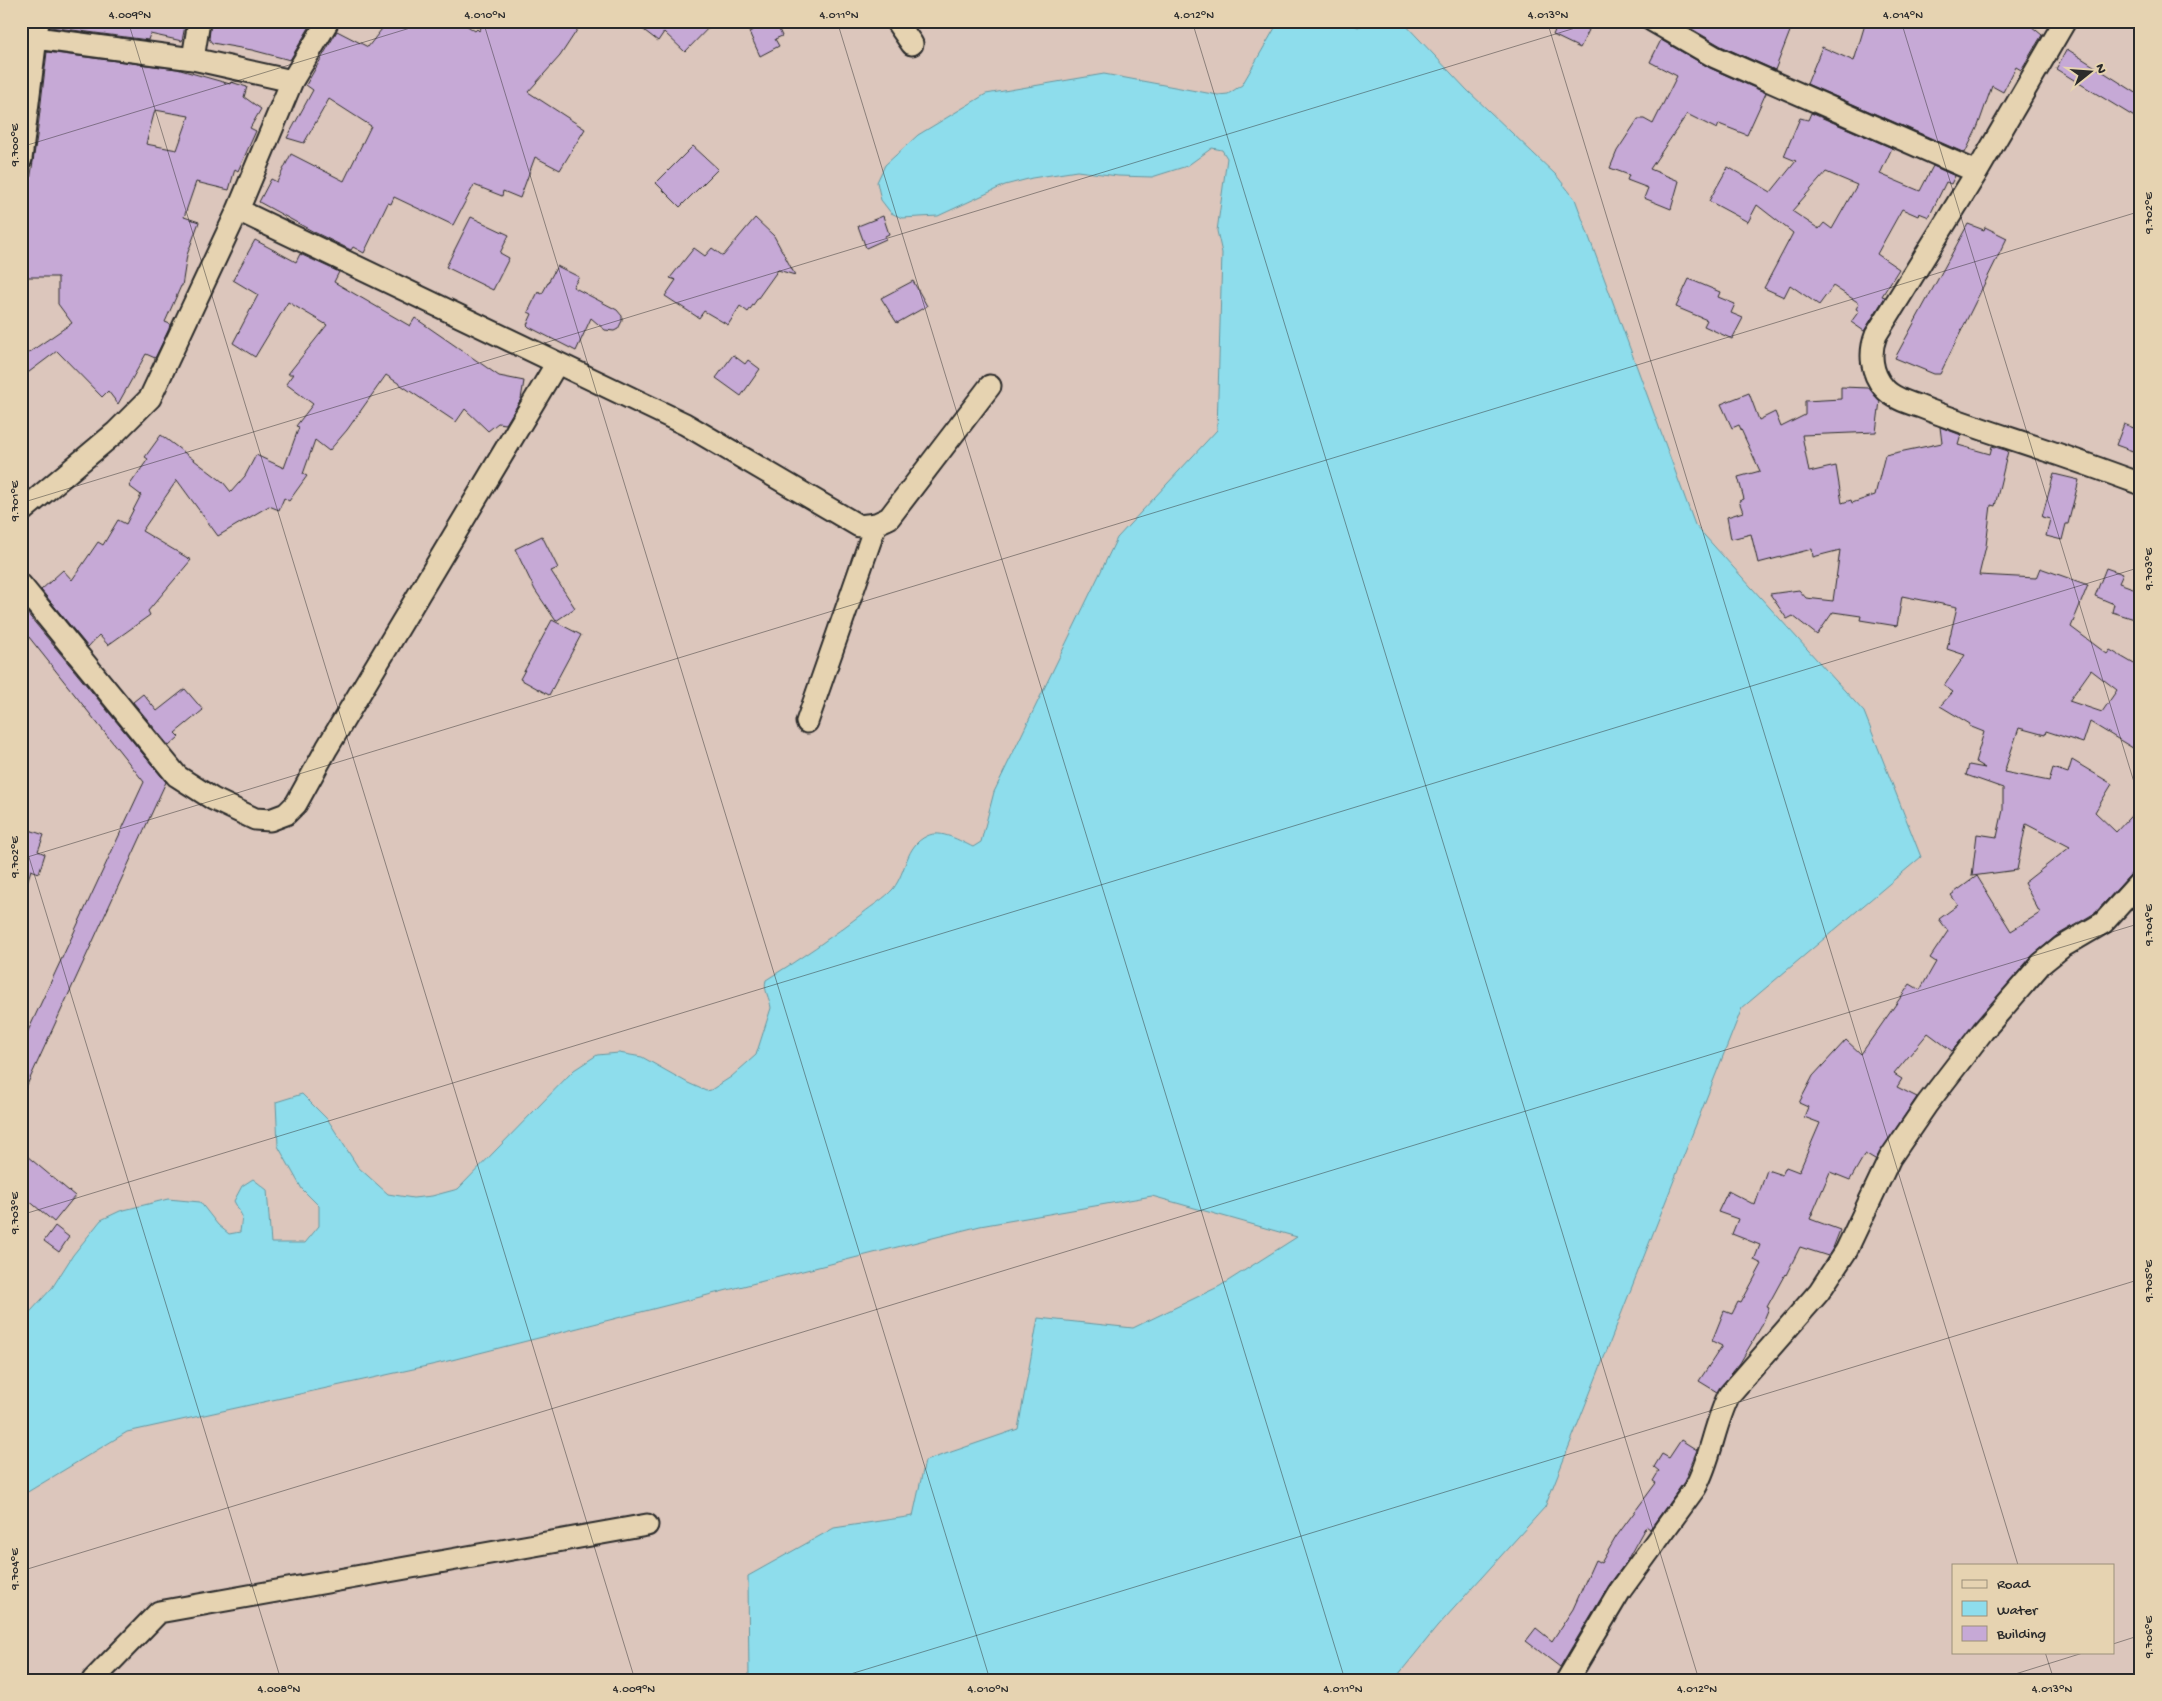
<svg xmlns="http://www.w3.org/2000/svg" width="2162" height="1701" font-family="'Gochi Hand',sans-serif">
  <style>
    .water { fill: #8eddec; stroke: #66969f }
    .building { fill: #c6a9d6; stroke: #2b2b2b; fill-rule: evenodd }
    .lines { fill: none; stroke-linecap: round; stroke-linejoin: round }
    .minor-casing { stroke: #2b2b2b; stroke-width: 25 }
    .minor { stroke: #e6d3b1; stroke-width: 21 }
    .ticks { fill: none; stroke: #2b2b2b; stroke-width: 1; stroke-opacity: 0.45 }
    .neatline { fill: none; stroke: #2b2b2b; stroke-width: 2 }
    .ticks-label { font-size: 12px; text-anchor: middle; fill: #2b2b2b }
  </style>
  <rect width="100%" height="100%" fill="#dcc6bc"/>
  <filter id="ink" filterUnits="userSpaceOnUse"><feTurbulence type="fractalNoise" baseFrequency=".02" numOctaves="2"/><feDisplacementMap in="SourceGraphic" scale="10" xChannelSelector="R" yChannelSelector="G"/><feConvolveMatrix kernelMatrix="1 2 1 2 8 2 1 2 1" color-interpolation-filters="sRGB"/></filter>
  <g filter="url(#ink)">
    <path class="water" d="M1279,21H1344L1358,27L1374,21H1402L1467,90L1556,175L1575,199L1695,525L1864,712L1921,857L1742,1008L1545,1507L1437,1627L1394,1680H749L748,1576L834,1528L913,1516L925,1461L1018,1429L1038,1318L1133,1328L1220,1286L1297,1237L1152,1196L980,1226L436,1364L127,1432L21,1496V1322L52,1288L73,1255L101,1220L120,1211L168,1199L200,1202L218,1225L229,1234L240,1232L242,1216L234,1201L242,1186L253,1179L267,1190L271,1243H305L319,1226V1206L302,1189L278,1146L276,1102L302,1094L328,1120L358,1167L388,1194L413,1198L432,1196L458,1189L574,1070L597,1055L619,1053L642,1057L688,1083L706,1091L711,1090L731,1077L756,1055L771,1008C770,998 763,990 766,980C800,959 832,937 863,913C873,905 885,898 893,889C907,871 905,846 927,836C941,829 960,841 973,847L981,842L994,792L1117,538L1217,430L1222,253L1217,231L1227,158L1222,150L1212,148L1187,166L1152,177L1118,176L1077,171L1032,178L1005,185L938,216L902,218L891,213L881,200L877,182L885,165L918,135L986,94L1104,74L1218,95L1228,94L1242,85Z"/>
    <path class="building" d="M50,21H186L182,41L150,34L148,40L50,27Z
      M211,21H313L290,60L252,50L212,43L209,39Z
      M388,21H460L475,31L477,29L479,31L485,21H583L560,56L528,92L585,129L560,170L535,157L520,198L503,191L502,196L474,185L453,225L394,197L391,204L388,203L364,253L353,247L351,250L314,232L259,202L271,179L277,182L291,154L344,181L371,126L329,99L304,143L287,138L313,90L306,85L337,31L368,47Z
      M632,21H715L685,52L664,32L658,41Z
      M752,21H775L782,36L775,39L779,46L760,56L749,32L755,29Z
      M1559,21H1574L1589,30L1580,48L1553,35Z
      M1678,21H1794L1775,70L1721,46Z
      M1866,21H2020L2031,26L2042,35L2021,70L2016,67L2003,92L1992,86L1978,126L1965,153L1807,84L1822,47L1854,61Z
      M1661,40L1710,68L1766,93L1747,135L1719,124L1717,129L1687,114L1650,169L1679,181L1671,209L1644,198L1648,188L1627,180L1629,175L1610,168L1617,151L1638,119H1644L1653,124L1677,76L1650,62Z
      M2067,49L2141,96V121L2056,69Z
      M47,52L177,69L230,84L231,82L247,87L244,97L261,109L250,128L256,131L238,171L235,169L229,190L196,182L184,217L199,222L187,255L182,286H181L165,322L170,324L169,329L155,358L146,354L118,404L108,391L102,397L57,351L21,378V358L72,323L58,304V277H21V224H26L28,187H29L37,136ZM155,110L189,116L177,150L146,144Z
      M1811,113L1892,148L1880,174L1920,191L1933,166L1955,176L1951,184L1946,182L1929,217L1919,213L1918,216L1902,209L1877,254L1899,269L1882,296L1885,297L1864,331L1851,322L1859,311L1856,309L1859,303L1833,286L1819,305L1790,285L1784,297L1764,288L1793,233L1757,205L1748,222L1709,201L1728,167L1771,192L1796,161L1784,156L1800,118L1808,120ZM1826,172L1857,185L1832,229L1824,223L1819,229L1792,211Z
      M693,146L718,169L680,207L656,183Z
      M883,216L889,234L885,236L886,239L866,248L858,226Z
      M471,217L509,235L500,253L509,258L493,290L446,267Z
      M755,218L774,236L795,275L778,270L748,312L740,306L728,325L704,311L699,318L665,296L676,280L670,278L694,248L705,256L712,248L723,256Z
      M1968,224L1984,230L1985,227L2007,238L1940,374H1934L1895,358Z
      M255,240L296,262L300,254L339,272L334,282L410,326L415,318L499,376L524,381L521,399L506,424L498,423L488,431L465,409L456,422L386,375L347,430L329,451L315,440L303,474L307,476L289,501L284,498L279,510L269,506L218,536L177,480L142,531L191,560L148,611L150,615L108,645L99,635L88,647L41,590L63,570L72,580L98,542L103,545L118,520L126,524L141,495L129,486L148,459L145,457L161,435L223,482L231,492L245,476L256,455L284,468L299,427L296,426L313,404L286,384L293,374H288L327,325L288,302L255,357L233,343L258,295L233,280Z
      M557,266L579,277L573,287L617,310L622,316V321L618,329L614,331L605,330L591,318L576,351L529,327L527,325L532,314L528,312L538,292L542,294Z
      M1689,279L1720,292L1718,297L1735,304L1731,313L1743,318L1732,339L1704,326L1707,320L1676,307Z
      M913,281L927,306L897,323L881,298Z
      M733,355L745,364L748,360L760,369L741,396L716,378Z
      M1841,387L1869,388L1880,401L1876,432L1802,435L1809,472L1836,466L1842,503L1851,500L1852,503L1875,495L1885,455L1942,443L1940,427L1961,435L1958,445L1990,454L1992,446L2008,451L1995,506L1991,505L1986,546L1979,575L2036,578L2040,568L2088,585L2071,627L2107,654L2110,650L2141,668V753L2090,722L2083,743L2046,731L2045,735L2019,728L2004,772L2049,781L2053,768L2068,773L2072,760L2112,784L2095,812L2116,832L2141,805V867L2132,873L2095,913L2056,936L2032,956L1952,1051L1928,1033L1894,1074L1902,1079L1897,1087L1917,1097L1875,1160L1865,1154L1850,1180L1830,1172L1810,1219L1840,1230L1833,1248L1828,1256L1800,1247L1786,1275L1785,1274L1767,1307L1769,1308L1761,1327L1740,1363L1717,1392L1699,1381L1722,1346L1712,1341L1724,1311L1732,1314L1738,1302L1741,1303L1762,1264L1754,1260L1760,1245L1732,1234L1738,1219L1718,1212L1728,1191L1755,1205L1767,1170L1782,1175L1786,1167L1799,1172L1820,1123L1804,1117L1808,1107L1799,1103L1813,1076L1846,1040L1861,1054L1910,984L1920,990L1936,962L1930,958L1948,931L1939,919L1958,905L1951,895L1977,876L2011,931L2040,913L2024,883L2070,847L2026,824L2017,870L1972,876L1977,834L1997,837L2003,810V788L1966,775L1969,765L1985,768L1975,762L1984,732L1969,726L1970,724L1940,706L1953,692L1944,686L1965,655L1947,649L1957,607L1902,596L1897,626L1860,620L1861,616L1833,612L1817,635L1793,616L1787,619L1770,594L1799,590L1806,598L1833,601L1840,550L1813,557L1812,549L1758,563L1751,534L1731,539L1727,517L1743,512L1739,501L1744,499L1738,477L1760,471L1739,425L1732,428L1721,404L1749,393L1759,420L1775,412L1781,427L1805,415V401L1841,399ZM2091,670L2117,690L2102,712L2069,701Z
      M2124,424L2141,431V454L2116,445Z
      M2054,474L2079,480L2068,524H2066L2062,540L2046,536L2050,519L2042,517Z
      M542,536L558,568L551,571L575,608L556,621L535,590L515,549Z
      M2106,568L2123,574L2119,583L2141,591V621L2112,612L2114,604L2095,596Z
      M22,607L166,782L21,1098V1046L144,782L21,627Z
      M552,620L581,635L549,695L520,679Z
      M185,689L203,710L175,733L179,737L169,746L133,702L143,694L157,711Z
      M21,827L44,835L38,851L45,854L39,873L31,870L24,892H21Z
      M21,1151L75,1196L54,1222L21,1194Z
      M55,1226L69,1237L59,1252L44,1241Z
      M1681,1440L1697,1450L1684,1482L1650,1529L1646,1526L1626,1562L1609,1585L1560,1667L1526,1641L1536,1628L1552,1641L1573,1609L1595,1560L1601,1563L1616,1537L1656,1483L1653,1481L1659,1471L1654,1467L1662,1454L1669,1458Z"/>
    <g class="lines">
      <defs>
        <path id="minor" d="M896,21L912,44
          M1653,21L1715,57L1977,172
          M2065,21L1977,172L1876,335C1869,353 1871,373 1884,388C1892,398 1909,403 1921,407C1964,424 2007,437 2051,452C2081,462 2111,473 2141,484
          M21,36L193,59L292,81
          M193,59L199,21
          M21,159L38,21
          M238,210L685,424L859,526L876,524L889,518L990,386
          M21,512L116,432L150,398L238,210L292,81L328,21
          M21,585L177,776L213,799L255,819L270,820L286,814L296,804L327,748L557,363
          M807,722L876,524
          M93,1680L159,1612L647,1525
          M1567,1680L1620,1591L1695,1488C1711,1459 1714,1425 1729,1395L1819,1292L1846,1251L1890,1158L1927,1104L1983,1031L2041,964L2062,947L2103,923L2141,881"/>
      </defs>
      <use href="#minor" class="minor-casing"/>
      <use href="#minor" class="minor"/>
    </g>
  </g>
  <path class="ticks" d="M128,21L635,1680M483,21L990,1680M837,21L1345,1680M1192,21L1699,1680M1547,21L2018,1565M1901,21L2141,805M21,147L433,21M21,503L1598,21M21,831L281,1680M21,859L2141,211M21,1215L2141,567M21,1571L2141,923M2113,1644L2141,1635M2045,1652L2054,1680M831,1680L2141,1279M1996,1680L2086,1652"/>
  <rect width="2162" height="1701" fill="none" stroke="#e6d3b1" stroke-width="55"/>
  <rect x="1952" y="1564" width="162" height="90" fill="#e6d3b1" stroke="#9b907b"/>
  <rect x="1962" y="1580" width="25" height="8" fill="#e6d3b1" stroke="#9b907b"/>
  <text x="1997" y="1588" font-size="15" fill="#2b2b2b">Road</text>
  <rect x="1962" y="1601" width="25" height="15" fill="#8eddec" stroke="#9b907b"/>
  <text x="1997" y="1614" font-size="15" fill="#2b2b2b">Water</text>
  <rect x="1962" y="1626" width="25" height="15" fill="#c6a9d6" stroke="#9b907b"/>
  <text x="1997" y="1638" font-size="15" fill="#2b2b2b">Building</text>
  <g transform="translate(2090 72) rotate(73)" stroke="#e6d3b1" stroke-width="4" paint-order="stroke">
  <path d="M0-4L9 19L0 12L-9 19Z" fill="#2b2b2b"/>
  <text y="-8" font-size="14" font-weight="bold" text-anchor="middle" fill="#2b2b2b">N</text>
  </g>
  <rect x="28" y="28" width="2106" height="1646" class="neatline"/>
  <g class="ticks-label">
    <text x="130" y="18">4.009°N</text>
    <text x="485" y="18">4.010°N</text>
    <text x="839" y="18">4.011°N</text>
    <text x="1194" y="18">4.012°N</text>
    <text x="1548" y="18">4.013°N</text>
    <text x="1903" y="18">4.014°N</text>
    <text transform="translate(14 145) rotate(-90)" y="4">9.700°E</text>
    <text transform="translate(2148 213) rotate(-90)" y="4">9.702°E</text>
    <text transform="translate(14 501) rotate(-90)" y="4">9.701°E</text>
    <text transform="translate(2148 569) rotate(-90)" y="4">9.703°E</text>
    <text transform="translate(14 857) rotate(-90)" y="4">9.702°E</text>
    <text transform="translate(2148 925) rotate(-90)" y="4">9.704°E</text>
    <text transform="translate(14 1213) rotate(-90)" y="4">9.703°E</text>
    <text transform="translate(2148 1281) rotate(-90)" y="4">9.705°E</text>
    <text transform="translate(14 1569) rotate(-90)" y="4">9.704°E</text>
    <text transform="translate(2148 1637) rotate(-90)" y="4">9.706°E</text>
    <text x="279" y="1692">4.008°N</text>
    <text x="634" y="1692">4.009°N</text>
    <text x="988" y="1692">4.010°N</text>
    <text x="1343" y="1692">4.011°N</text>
    <text x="1697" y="1692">4.012°N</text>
    <text x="2052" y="1692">4.013°N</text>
  </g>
</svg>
